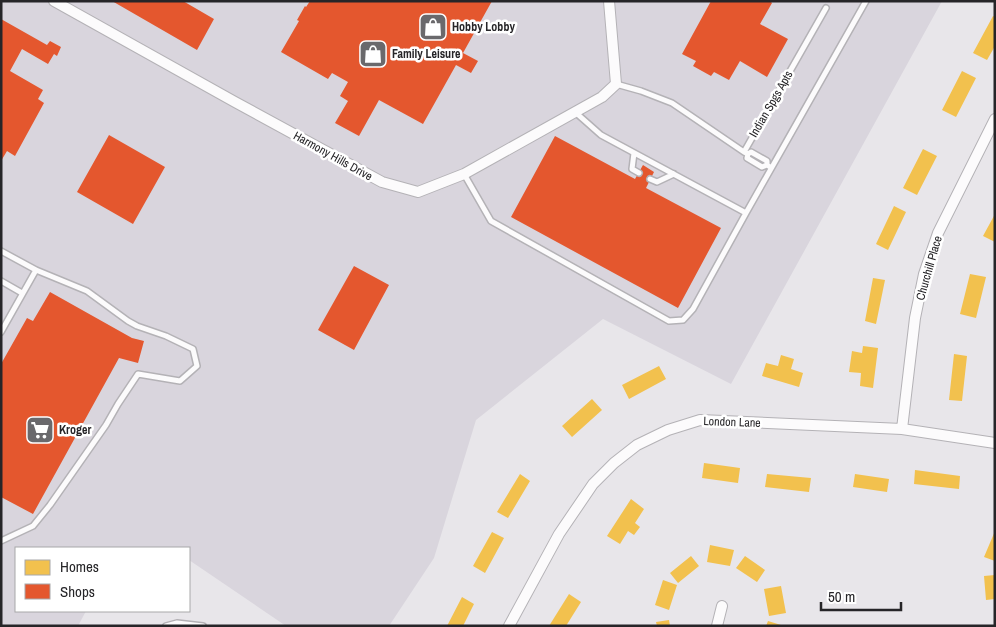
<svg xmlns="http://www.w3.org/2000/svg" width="996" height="627" font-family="'Archivo Narrow',sans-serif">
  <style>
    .built { fill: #d9d5dd }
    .homes { fill: #f2c14e }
    .shops { fill: #e4572e }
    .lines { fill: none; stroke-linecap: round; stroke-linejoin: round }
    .service-casing { stroke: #b4b2b6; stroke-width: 8 }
    .minor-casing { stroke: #b4b2b6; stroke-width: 12 }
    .service { stroke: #fcfbfc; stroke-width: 5 }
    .minor { stroke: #fcfbfc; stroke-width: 10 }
    .labels { text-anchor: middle; stroke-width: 5; stroke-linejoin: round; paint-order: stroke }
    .poi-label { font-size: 12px; font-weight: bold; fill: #262528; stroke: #fff; text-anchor: start }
    .street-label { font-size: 12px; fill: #262528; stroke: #fff }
  </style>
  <rect width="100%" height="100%" fill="#e8e6ea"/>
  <path class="built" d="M1,1H942L731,384L603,319L476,420L434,558L389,626H286L189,560V548H16V611H86L78,626H1Z"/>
  <path class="homes" d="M993,16L995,17V46L987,60L973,53Z
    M962,71L976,78L956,117L942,110Z
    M923,149L937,156L917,195L903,188Z
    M894,206L906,212L888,250L876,244Z
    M995,214V242L983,236Z
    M970,274L986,277L976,318L960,314Z
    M873,278L885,280L876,324L865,321Z
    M863,346L878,348L873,388L860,386L861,373L849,372L852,351L862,353Z
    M954,354L967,356L962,401L949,400Z
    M781,355L794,359L791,369L803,373L799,387L762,376L766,363L778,366Z
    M659,366L666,379L629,399L622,385Z
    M592,399L602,410L572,437L562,426Z
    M704,463L740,468L738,483L702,478Z
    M915,470L960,476L959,489L914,484Z
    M520,474L530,481L508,518L497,512Z
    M767,474L811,478L809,492L765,487Z
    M855,474L889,479L887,492L853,487Z
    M631,499L644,509L635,523L640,527L634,535L628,531L620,544L607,536Z
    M995,531V561L984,557Z
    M492,532L504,538L485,573L473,566Z
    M710,545L734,550L730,566L707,562Z
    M691,556L699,566L678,583L670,573Z
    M745,556L765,570L757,582L736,568Z
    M995,575V599L986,600L984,576Z
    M663,580L677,585L669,610L655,605Z
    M781,586L786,613L769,616L764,589Z
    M569,594L581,602L566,626H549Z
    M462,597L474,604L463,626H447Z
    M669,620L670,626H657L656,622Z
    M768,621L781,625V626H766Z"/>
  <path class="shops" d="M112,1H183L214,19L197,50Z
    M310,1H492L463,53L478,61L471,73L456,65L423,124L379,100L359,136L335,123L348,101L340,96L348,82L332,73L328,79L281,52L299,21L297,20L305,6L306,7Z
    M711,1H770L772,3L760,24L788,39L767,77L740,61L729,80L714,72L711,76L693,66L696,61L682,54Z
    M1,19L47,45L50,41L61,47L57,56L54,54L48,64L22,49L10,71L43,90L38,99L44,103L15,156L7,151L1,161Z
    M109,135L165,167L133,224L77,192Z
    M555,136L635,179L643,165L654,172L646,188L721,228L678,308L511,217Z
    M354,266L389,285L354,350L318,330Z
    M50,292L132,338L144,341L138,363L119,358L33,514L1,497V364L27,318L33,321Z"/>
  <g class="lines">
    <defs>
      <path id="service" d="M616,84L641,91L672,103L744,152L826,8
        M744,152L748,154L747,158L762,167L767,165
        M634,153L632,169L639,173
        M748,154L751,152L767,161V165L770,167
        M464,174L491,221L669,321L683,320L693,309L746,213L601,135L575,112
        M650,179L657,182L674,174
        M746,213L866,1
        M1,251L36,270L87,291L128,321L137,326L166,336L193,349L197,366L180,381L138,374L118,404L106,425L50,505L33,526L1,541
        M1,281L22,293
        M1,332L36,270
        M166,626L177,623L203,626"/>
      <path id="minor" d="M54,1L235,102L382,182L418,192L464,174L602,97L616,84L609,1
        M902,429L915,318L924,274L938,233L995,119
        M509,626L559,534L593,484L614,463L637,445L668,430L700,420L902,429L995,443
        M717,626L722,606"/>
    </defs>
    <use href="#service" class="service-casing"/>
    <use href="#minor" class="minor-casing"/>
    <use href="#service" class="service"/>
    <use href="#minor" class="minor"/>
  </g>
  <defs>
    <symbol id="shop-square" viewBox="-11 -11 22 22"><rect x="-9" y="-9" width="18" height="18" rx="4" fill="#6a696c" stroke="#fff"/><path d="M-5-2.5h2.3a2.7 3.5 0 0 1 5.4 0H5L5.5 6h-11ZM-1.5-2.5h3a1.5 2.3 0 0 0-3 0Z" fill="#fff"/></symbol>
    <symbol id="supermarket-square" viewBox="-11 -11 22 22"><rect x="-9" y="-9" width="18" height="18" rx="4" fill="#6a696c" stroke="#fff"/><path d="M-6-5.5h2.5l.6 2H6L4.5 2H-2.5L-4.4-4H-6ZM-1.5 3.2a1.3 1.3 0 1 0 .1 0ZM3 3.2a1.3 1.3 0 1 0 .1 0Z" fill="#fff"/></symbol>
  </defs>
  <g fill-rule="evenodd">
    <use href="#shop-square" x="417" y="11" width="32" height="32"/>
    <use href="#shop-square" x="357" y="38" width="32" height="32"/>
    <use href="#supermarket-square" x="24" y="414" width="32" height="32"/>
  </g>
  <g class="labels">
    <g class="poi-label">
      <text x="452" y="31">Hobby Lobby</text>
      <text x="392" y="58">Family Leisure</text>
      <text x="59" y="434">Kroger</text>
    </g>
    <g class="street-label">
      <text transform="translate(771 104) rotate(-60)" y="4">Indian Spgs Apts</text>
      <text transform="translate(333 156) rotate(29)" y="4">Harmony Hills Drive</text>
      <text transform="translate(929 268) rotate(-74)" y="4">Churchill Place</text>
      <text transform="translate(732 422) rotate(2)" y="4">London Lane</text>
    </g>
  </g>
  <rect width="996" height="627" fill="none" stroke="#262528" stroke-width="5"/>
  <rect x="15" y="547" width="175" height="65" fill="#ffffff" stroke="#a8a8a9"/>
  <rect x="25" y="560" width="25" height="15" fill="#f2c14e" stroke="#a8a8a9"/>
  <text x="60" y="572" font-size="15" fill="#262528">Homes</text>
  <rect x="25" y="584" width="25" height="15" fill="#e4572e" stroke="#a8a8a9"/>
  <text x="60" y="597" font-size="15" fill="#262528">Shops</text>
  <path d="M821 602v8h80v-8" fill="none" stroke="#262528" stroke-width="2.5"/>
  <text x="828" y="602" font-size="15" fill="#262528" stroke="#ffffff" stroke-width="4" paint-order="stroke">50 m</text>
</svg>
